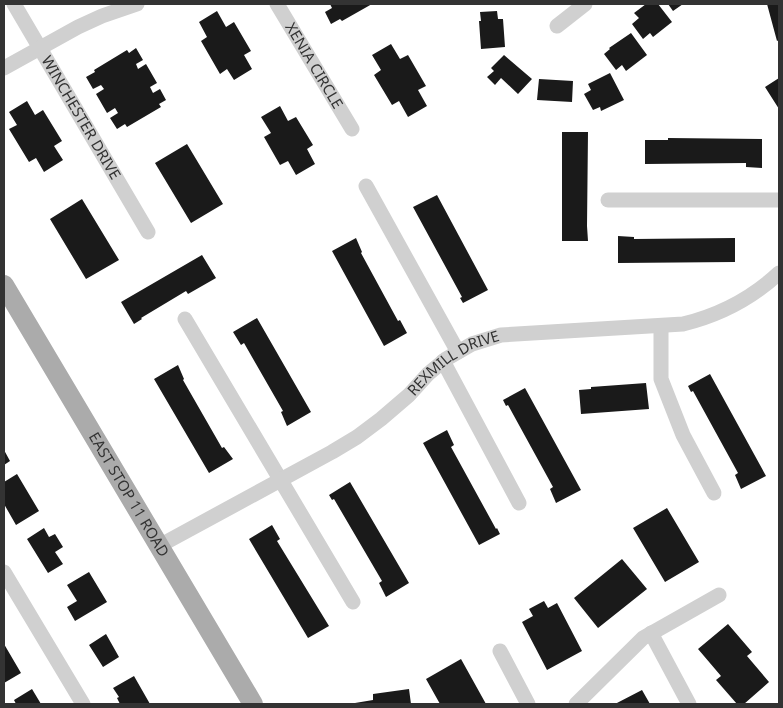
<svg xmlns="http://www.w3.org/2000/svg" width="783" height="708" font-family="'Noto Sans',sans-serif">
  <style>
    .building { fill: #1a1a1a }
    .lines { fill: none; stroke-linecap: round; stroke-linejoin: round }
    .minor { stroke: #d0d0d0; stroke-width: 15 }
    .major { stroke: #ababab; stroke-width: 20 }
    .labels { text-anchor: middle; stroke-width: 5; stroke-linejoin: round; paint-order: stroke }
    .street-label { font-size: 15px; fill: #333; stroke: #fff }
  </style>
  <rect width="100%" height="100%" fill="#fff"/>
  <path class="building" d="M330,4H372L342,21L340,19L331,24L325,12L332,8Z
    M646,4H658L672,22L653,37L650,33L643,39L632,24L639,18L634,13Z
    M668,4H683L673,11Z
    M767,4H779V40L777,41Z
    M217,11L226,27L234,22L251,51L244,55L252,69L234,80L227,69L220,74L201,41L207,37L199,22Z
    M497,11L498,19H503L505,47L481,49L479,21H481L480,12Z
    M631,33L647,55L626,71L622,65L616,70L604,54L610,49L609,48Z
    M391,44L400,59L408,55L426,86L418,90L427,106L408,117L399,101L392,105L374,75L381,70L372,55Z
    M136,48L143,60L136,64L138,69L146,64L157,83L150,87L153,93L160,89L166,100L159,104L161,107L127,127L125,124L117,129L110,118L118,113L115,108L107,113L96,94L104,89L101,85L93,89L86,77L95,72L94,70L127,50L129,53Z
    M504,55L532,79L518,94L501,78L495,85L487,77L494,71L491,68Z
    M610,73L624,100L601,111L600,107L593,110L584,94L591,90L588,84Z
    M779,78V109L765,87Z
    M539,79L573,81L572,102L537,100Z
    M27,101L35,115L43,110L62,141L54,146L63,160L44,172L36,158L29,162L9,129L17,125L9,112Z
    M280,106L288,121L296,117L313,145L307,149L315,164L296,175L288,161L280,165L264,137L271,133L261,117Z
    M562,132H588L587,226L588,241H562Z
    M668,138L762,139V168L746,167V163L645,164V140H668Z
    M187,144L223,204L191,223L155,163Z
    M437,195L488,290L463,303L460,298L462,297L413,207Z
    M82,199L119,260L86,279L50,219Z
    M618,236L634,237V239L735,238V262L618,263Z
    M356,238L362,252L361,253L398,321L400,320L407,333L384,346L332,251Z
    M202,255L216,278L188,294L186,291L141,318L142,319L134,324L121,302Z
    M257,318L311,412L287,426L281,412L283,411L244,343L241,345L233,332Z
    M178,365L184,379L183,380L222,448L224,447L233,459L209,473L154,379Z
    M710,374L766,476L741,489L735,475L738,473L693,391L691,392L688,386Z
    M646,383L649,409L581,414L579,390L591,389V387Z
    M525,388L581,490L556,503L550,489L553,487L508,405L506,406L503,400Z
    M447,430L454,445L451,447L496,529L497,528L500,534L479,545L423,443Z
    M4,450L10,461L4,465Z
    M17,474L39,511L16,525L4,504L5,501L4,498V482Z
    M350,482L409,583L386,597L379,583L382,581L334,499L332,500L329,495Z
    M667,508L699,562L665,582L633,528Z
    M272,525L280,539L277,541L329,626L308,638L249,539Z
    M44,528L49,537L55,534L63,547L55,552L63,564L48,573L27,539Z
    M622,559L647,589L598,628L574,598Z
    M89,572L107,602L75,621L67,607L77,601L67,585Z
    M544,601L548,608L557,603L582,651L547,670L522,622L533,616L529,609Z
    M728,624L752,652L747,656L769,682L744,704H737L716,680L721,676L698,649Z
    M106,634L119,657L103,667L89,645Z
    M4,644L21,673L4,683Z
    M461,659L486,704H440L426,679Z
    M134,676L150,704H120L117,698L119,697L113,688Z
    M32,689L41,704H16L14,700Z
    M409,689L411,704H349L373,700V694Z
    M642,690L650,704H615Z"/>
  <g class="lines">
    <g class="minor">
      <path id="s1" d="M14,4L148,232"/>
      <path id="s2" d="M277,4L352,129"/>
      <path d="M557,26L585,4"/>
      <path d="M4,68L78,27L102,16L137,4"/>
      <path d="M366,186L458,352"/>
      <path d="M608,200H779"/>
      <path d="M185,319L353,602"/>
      <path d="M661,326V379L683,435L714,493"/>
      <path d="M443,361L519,503"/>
      <path id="s3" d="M159,546L332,452L357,437L381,419L409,395L428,374L446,359L472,344L501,335L683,324C720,315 751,299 779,273"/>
      <path d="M4,572L83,704"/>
      <path d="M651,633L689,704"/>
      <path d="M500,651L528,704"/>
      <path d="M576,704L643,638L719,595"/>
    </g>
    <path class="major" id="s4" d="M4,285L253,704"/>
  </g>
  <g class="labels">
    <g class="street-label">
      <text dy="5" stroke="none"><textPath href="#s2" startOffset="72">XENIA CIRCLE</textPath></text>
      <text dy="5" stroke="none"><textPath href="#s1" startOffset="132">WINCHESTER DRIVE</textPath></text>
      <text dy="5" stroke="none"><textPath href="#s3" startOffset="349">REXMILL DRIVE</textPath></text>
      <text dy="5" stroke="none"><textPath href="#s4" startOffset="244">EAST STOP 11 ROAD</textPath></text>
    </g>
  </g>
  <rect width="783" height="708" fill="none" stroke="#333333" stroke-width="10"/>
</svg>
